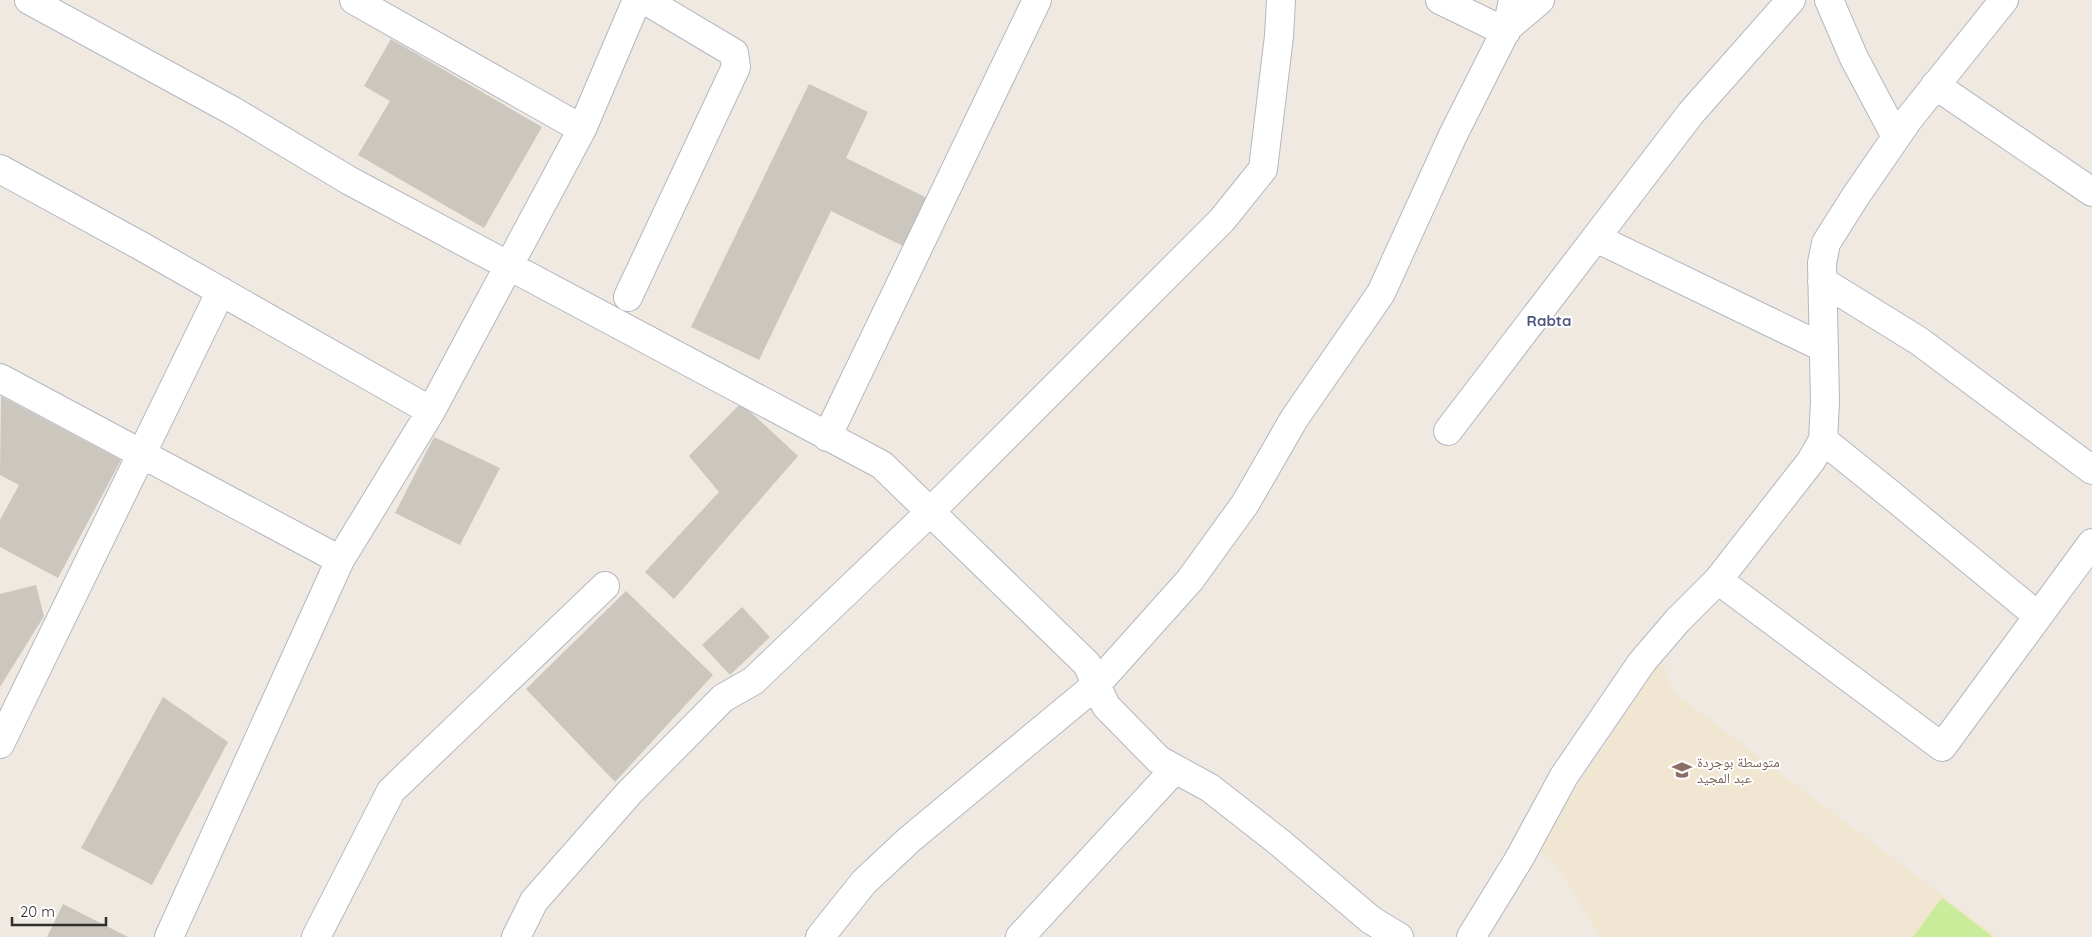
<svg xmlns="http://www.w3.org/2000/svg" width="2092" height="937" font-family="Quicksand,'Noto Naskh Arabic',sans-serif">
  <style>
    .education { fill: #f0e6d1 }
    .pitch { fill: #c9ec9a }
    .building { fill: #cbc7bf }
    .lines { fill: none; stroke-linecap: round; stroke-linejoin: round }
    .minor-casing { stroke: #b4b7c1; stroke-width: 30 }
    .minor { stroke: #fff; stroke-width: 28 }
    .labels { text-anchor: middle; stroke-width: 4; stroke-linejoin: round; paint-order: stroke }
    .education-label { font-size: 14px; fill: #785e54; stroke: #fff; text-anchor: start }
    .neighbourhood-label { font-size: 15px; font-weight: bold; fill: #4d5680; stroke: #fff }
  </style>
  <rect width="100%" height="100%" fill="#efe9e1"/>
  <path class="education" d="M1653,657L1663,663L1673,692L1998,937H1600L1560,871L1552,860L1536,848L1640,691L1639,676Z"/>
  <path class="pitch" d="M1942,898L1993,937H1913Z"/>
  <path class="building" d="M391,39L542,127L484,228L358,155L390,101L364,86Z
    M809,84L868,112L846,158L929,199L905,247L831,211L759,360L691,327Z
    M1,396L121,460L58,578L0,547V520L19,485L0,475Z
    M741,403L798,456L674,599L645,572L719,492L689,456Z
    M434,437L500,468L460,545L395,513Z
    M36,585L44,616L0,687V594Z
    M626,591L713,675L615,782L526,689Z
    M742,607L770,637L730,675L702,645Z
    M163,697L228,742L152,885L81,848Z
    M63,904L128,937H47Z"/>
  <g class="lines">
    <defs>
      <path id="minor" d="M29,0L233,111L350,181L882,465L1087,664L1106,706L1159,760L1210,788L1279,842L1371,920L1399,937
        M354,0L582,129
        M1440,0L1506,32
        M1829,0L1854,58L1896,137
        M1507,28L1540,0
        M1935,85L2092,192
        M0,169L141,246L431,411
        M1596,238L1824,348
        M1822,281L1919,341L2092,470
        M628,297L736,67L734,53L645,0
        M0,378L340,560
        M1448,431L1691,113L1791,0
        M827,437L1037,0
        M1823,440L1890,494L2038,616
        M1718,580L1942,747L2092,543
        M0,744L221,291
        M169,937L340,560L431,411L582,129L637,0
        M316,937L391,791L605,586
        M516,937L534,901L629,793L723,698L753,681L930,512L1222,220L1263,169L1279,36L1281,0
        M820,937L864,882L910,839L1096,685L1190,580L1245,504L1294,419L1381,293L1453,135L1507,28L1513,0
        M1020,937L1175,769
        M1471,937L1519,859L1564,776L1642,662L1678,620L1718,580L1811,461L1823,440L1825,402L1822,263L1826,243L1855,197L1908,120L2004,0"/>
    </defs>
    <use href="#minor" class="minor-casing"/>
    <use href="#minor" class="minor"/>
  </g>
  <defs>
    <symbol id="school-bare" viewBox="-9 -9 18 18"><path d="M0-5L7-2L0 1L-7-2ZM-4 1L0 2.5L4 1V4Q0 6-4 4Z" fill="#8d6e63" stroke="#fff" stroke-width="2.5" paint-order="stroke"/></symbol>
  </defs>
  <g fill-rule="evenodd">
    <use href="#school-bare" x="1668" y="756" width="28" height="28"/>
  </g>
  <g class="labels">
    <g class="education-label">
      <text x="1697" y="767">متوسطة بوجردة<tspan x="1697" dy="16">عبد المجيد</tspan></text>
    </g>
    <g class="neighbourhood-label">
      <text x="1549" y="326">Rabta</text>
    </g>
  </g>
  <path d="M12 917v8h94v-8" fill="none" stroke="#2e2e2e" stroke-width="2.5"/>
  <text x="20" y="917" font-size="15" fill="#2e2e2e" stroke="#ffffff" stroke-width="4" paint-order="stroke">20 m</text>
</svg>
